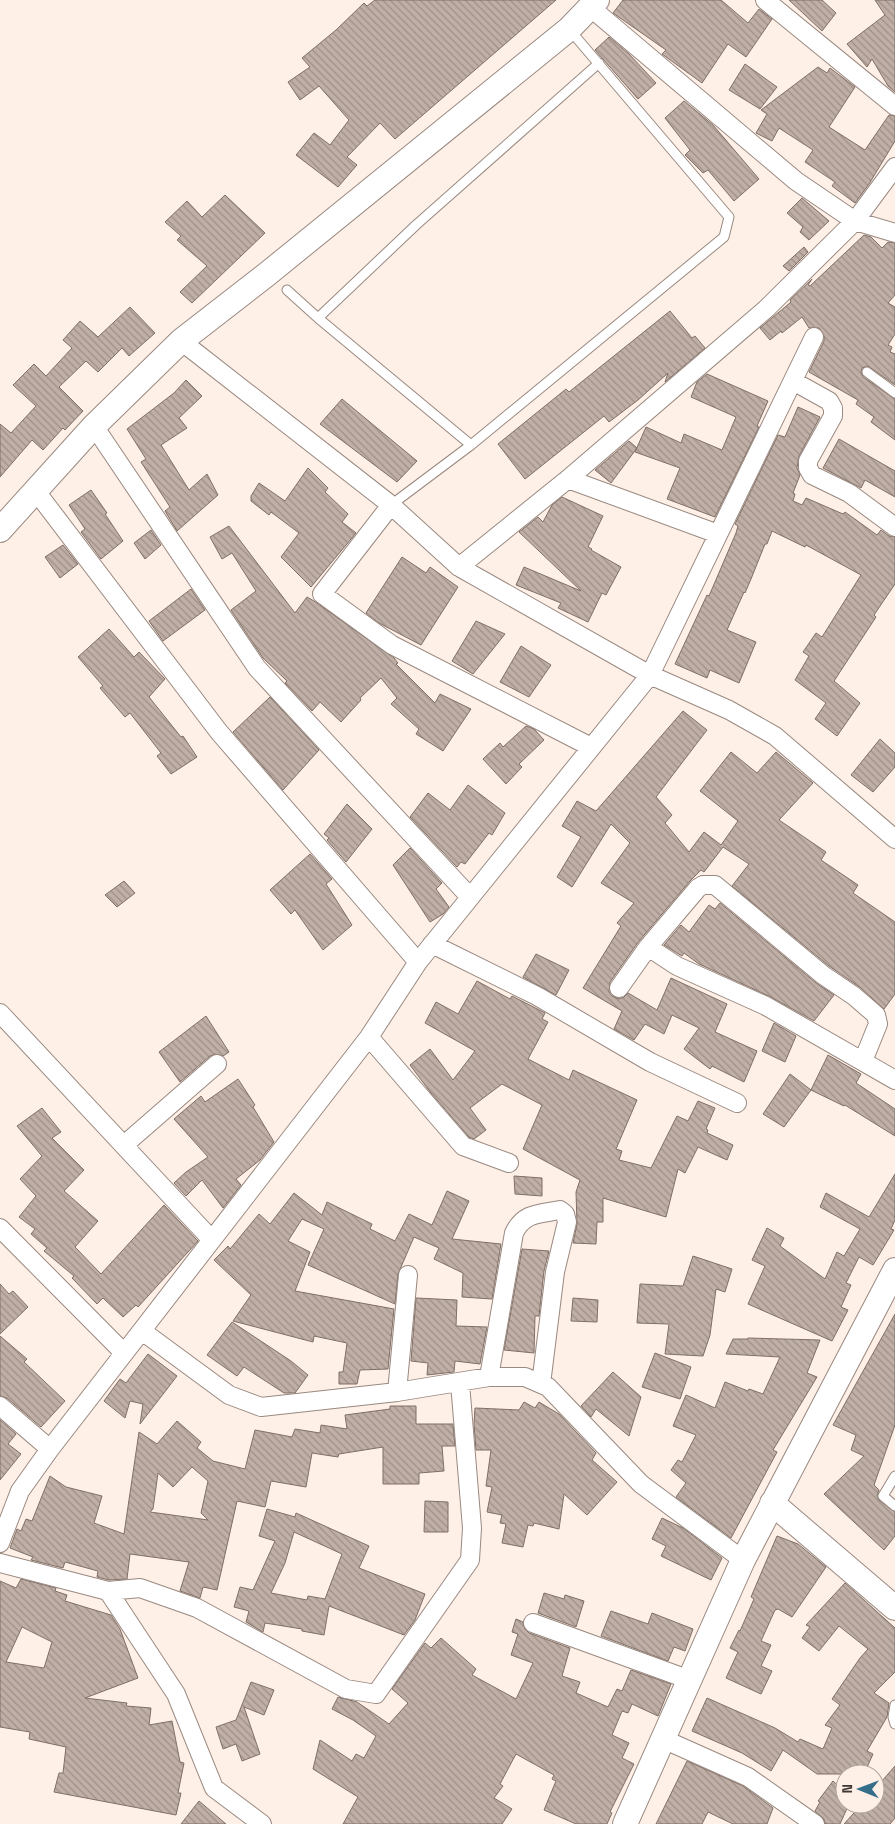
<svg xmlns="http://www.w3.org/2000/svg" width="895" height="1824" font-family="'Space Grotesk',sans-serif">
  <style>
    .building { fill: url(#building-back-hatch); stroke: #7f6f66; fill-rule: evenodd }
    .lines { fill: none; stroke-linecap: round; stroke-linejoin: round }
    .lane-casing { stroke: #998980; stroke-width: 11 }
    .street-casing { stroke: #998980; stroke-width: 20 }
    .secondary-casing { stroke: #998980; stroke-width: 26 }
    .lane { stroke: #fff; stroke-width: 9 }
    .street { stroke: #fff; stroke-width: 18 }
    .secondary { stroke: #fff; stroke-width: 24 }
  </style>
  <defs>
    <pattern id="building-back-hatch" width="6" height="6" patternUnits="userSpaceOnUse" patternTransform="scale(1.25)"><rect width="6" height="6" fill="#c0afa6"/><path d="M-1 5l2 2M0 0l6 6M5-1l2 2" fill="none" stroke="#9d8f88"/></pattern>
  </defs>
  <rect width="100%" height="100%" fill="#feefe7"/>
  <path class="building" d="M375,0H556L395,139L380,123L347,157L357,165L338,187L296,155L314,133L330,145L349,120L319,86L300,100L288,82L310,67L302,58L336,30L364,3L367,6Z
    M623,0H721L748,23L759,9L772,19L746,57L728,44L702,83L662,54L666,50L613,13Z
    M789,0H822L836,13L822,31Z
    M875,0H895V92L888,86L872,59L867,67L847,44L885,15Z
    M609,37L629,54L656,83L638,99L595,50Z
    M745,64L777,87L760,109L729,90Z
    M818,67L827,73L830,68L855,87L829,127L865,150L889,115L895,116V141L869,184L855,203L832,186L835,182L805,162L813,150L779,128L772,141L756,133L767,114L761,110Z
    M684,101L713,125L759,179L734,201L708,170L703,173L685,155L690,150L665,118Z
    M225,195L265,233L192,303L180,292L207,266L177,240L181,236L165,222L187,201L202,217Z
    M802,198L829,221L809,240L800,232L803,227L787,213Z
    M864,235L871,237L882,248L888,242L895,243V295L888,303L895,307V334L888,345L892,347L890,352L895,354V385L868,366L862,368L861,372L863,377L895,399V440L871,422L874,417L856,404L858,400L809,372L824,341V336L819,328H809L802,317L782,333L781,331L770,340L760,328L791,302L790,300L812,279L808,285L810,286Z
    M804,247L808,252L789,271L783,266Z
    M130,307L155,333L129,356L122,348L98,372L86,361L59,387L83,411L65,430L63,428L43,450L32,440L0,477V424L11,433L36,406L13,385L34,364L46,376L72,348L63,340L80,321L98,337Z
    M670,311L692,338L695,336L705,348L665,382L668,373L638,400L609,422L604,416L525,479L498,444L566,389L569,392Z
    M707,374L768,401L757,426L759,427L715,517L667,499L680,468L635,452L646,427L681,443L684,434L722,450L736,417L691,397L697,382Z
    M186,380L202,396L179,418L187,428L161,445L189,490L207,474L218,495L177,531L165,511L170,507L141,462L146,459L127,429L174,393Z
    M342,399L417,461L397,482L320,424Z
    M798,407L820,417L799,456L797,468L800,475L793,493L795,494L793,501L802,505L806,498L843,514L845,512L877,535L881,530L889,536L895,537V584L874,615L876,617L834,681L860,703L837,736L815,719L826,703L795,680L809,656L803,652L816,633L822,637L861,575L806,545L805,547L772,531L767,544H765L751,579L745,593L744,592L727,630L756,642L739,683L710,670L707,678L675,664L707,595L709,596L736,533L738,526L735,524L778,435L785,437Z
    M839,439L895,471V497L865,480L861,488L823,468Z
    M629,441L637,448L611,483L595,470Z
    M308,468L328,488L325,492L348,514L342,522L356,533L311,587L281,557L299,533L271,512L269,515L251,501V496L259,483L285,501Z
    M91,490L107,513L105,514L123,541L101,559L81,532L85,529L69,505Z
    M562,497L603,516L588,547L592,549L591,550L621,567L606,595L602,593L588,622L558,608L561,603L516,585L524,567L581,591L519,532L538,517L543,522L552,505Z
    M229,526L295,613L307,597L314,601L394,658L398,663L396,664L435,703L440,694L471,709L443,751L416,734L419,729L391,704L397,698L381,678L360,698L361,700L341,722L320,702L312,711L285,683L287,681L263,658L231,610L256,591L232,553L222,559L210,537Z
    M151,530L161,545L145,559L134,543Z
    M63,545L78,564L60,578L45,557Z
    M402,557L426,573L430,567L458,587L421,645L379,623L366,613Z
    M191,589L205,610L163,641L149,621Z
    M476,621L505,634L473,674L452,661Z
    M109,629L134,657L139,652L165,679L149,697L181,737L183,736L197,757L171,774L157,756L161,753L130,713L125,717L100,688L103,686L78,657Z
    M521,646L551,665L529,697L500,682Z
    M270,697L319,750L283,790L233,732Z
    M683,711L707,730L656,797L672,815L665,823L689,852L704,832L721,845L738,821L700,791L731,752L757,773L776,752L813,783L779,820L826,852L821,860L858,885L853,893L895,922V994L884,1009L861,988L829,966L732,886L749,864L723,847L704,872L701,870L690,881L639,941L610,982L609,992L612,996L619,999L624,997L628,993L657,1010L671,978L727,1004L715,1032L757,1051L744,1082L712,1066L710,1069L684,1049L699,1028L672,1015L664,1034L645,1024L634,1040L614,1029L622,1011L583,988L621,926L617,923L634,903L601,883L630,843L611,824L572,887L557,877L581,837L562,826L577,801L596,811Z
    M526,726L534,729L544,740L519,764L522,767L506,784L483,759L500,743L503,747Z
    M880,739L895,753V767L873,792L851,775Z
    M468,785L505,813L492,835L489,833L465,864L461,862L457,867L410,817L428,793L450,810Z
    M347,804L372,829L346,862L327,840L329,838L324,834Z
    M410,848L442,883L436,889L449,907L443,914L430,922L393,865Z
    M310,854L332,879L326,884L352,925L323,950L295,910L291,914L270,890Z
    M124,881L135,893L117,907L105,895Z
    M720,903L816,983L834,995L814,1021L771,997L699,964L684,953L682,956L664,945L681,925L689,932L709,905L715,909Z
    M536,954L569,970L556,995L523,977Z
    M477,981L510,999L512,996L545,1013L542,1019L548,1022L528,1059L569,1080L573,1070L637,1100L616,1149L622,1151L619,1160L651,1168L677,1116L688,1121L698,1101L715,1108L706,1129L708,1130L707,1133L733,1145L727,1160L698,1147L685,1173L678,1169L666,1217L603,1198V1222H597L596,1244L573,1243L577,1224L576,1192L580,1180L523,1149L542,1105L502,1084L470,1108L486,1130L474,1139L469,1137L431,1093L410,1065L430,1049L453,1080L475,1051L425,1023L436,1002L458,1014Z
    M206,1016L229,1052L223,1056L215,1054L210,1056L180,1082L159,1052Z
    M774,1023L796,1036L785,1062L762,1051Z
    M828,1055L861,1074L856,1083L895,1109V1136L845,1105L844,1106L811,1090Z
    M790,1074L811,1090L784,1127L763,1114Z
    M238,1079L255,1105L253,1107L274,1142L260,1160L236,1179L241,1185L223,1208L202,1180L186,1196L174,1183L186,1172L208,1157L174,1119L201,1096L205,1102Z
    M42,1108L61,1132L52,1138L84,1170L64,1191L98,1221L75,1247L101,1274L164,1205L198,1241L138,1307L136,1305L123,1317L103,1298L97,1304L72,1278L74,1276L44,1251L47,1248L31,1234L35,1229L19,1217L36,1196L20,1179L42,1156L17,1126Z
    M895,1174V1220L891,1229L894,1230L873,1265L859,1257L846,1283L851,1285L841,1307L848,1310L832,1341L748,1304L765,1266L752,1260L767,1228L784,1238L780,1246L825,1279L837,1252L844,1256L860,1229L820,1207L826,1193L869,1217Z
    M514,1176L542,1178V1196L515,1194Z
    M447,1191L469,1201L452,1239L501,1244L492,1299L462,1297L463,1273L434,1259L439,1248L414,1237L398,1274L395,1304L308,1265L324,1229L302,1219L288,1241L310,1252L295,1291L394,1309L388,1369L360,1370L357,1384H339V1372H343L347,1343L314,1336L313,1342L233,1321L251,1295L214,1260L228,1246L230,1249L259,1214L270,1224L294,1193L322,1215L327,1202L372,1224L370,1229L395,1241L409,1214L432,1225Z
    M522,1249L549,1251L544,1271L539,1316H535L534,1353L504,1350Z
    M693,1256L732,1269L725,1292L716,1289L710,1335L703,1356L665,1354L669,1324L637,1323L640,1284L683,1286Z
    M0,1284L9,1294L13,1291L28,1307L0,1334Z
    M416,1298L457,1300L456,1326L487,1327L480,1364L455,1361L454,1372L427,1375L428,1363L411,1361Z
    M573,1298L598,1300L597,1322L571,1321Z
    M895,1314V1425L874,1485L879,1490L877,1496L879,1500L895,1512V1536L884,1550L824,1494L864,1456L851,1450L856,1435L833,1425Z
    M232,1322L291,1361L308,1375L295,1393H284L244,1367L237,1376L207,1355Z
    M0,1336L27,1359L24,1362L65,1401L41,1427L7,1398L0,1396Z
    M748,1338L820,1340L807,1373L817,1377L773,1450L777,1452L731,1538L676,1497L686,1483L671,1470L678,1460L682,1462L696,1435L673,1426L686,1395L715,1408L725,1382L748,1391L749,1389L763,1394L780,1357L726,1354L733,1339H748Z
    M655,1353L691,1367L680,1399L642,1387Z
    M148,1354L177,1376L140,1424L143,1404L130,1401L125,1418L104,1401L120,1379L126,1383Z
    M613,1372L641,1397L629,1436L596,1409L591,1417L581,1406Z
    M524,1402L535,1408L539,1402L559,1414L596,1453L592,1460L617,1482L587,1515L564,1494L559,1529L534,1523L533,1526L528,1525L523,1547L502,1543L506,1524L500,1523L502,1515L487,1512L492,1487L486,1486L491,1450H476L474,1424L475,1408L519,1410Z
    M390,1406H416V1424H453L455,1446H442L444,1471L419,1473V1484H383V1447L339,1454L338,1457L312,1453L306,1487L271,1481L265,1507L237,1501L217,1590L203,1587L200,1598L180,1591L189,1562L130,1554L127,1579L109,1580L97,1577L98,1571L65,1562L63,1568L31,1560L33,1557L10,1548L17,1529L21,1531L26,1519L32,1521L50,1476L66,1487L102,1496L94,1523L124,1534L139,1432L157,1444L177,1421L201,1442L197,1448L213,1461L245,1469L255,1430L292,1437L295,1429L320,1433L321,1425L347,1429L345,1415L390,1409ZM192,1467L208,1481L201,1513L208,1520L150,1512L153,1509L158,1473L173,1487Z
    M0,1420L16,1434L8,1444L21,1454L0,1480Z
    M425,1501L448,1502V1532H424Z
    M267,1509L295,1517L296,1513L369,1546L359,1568L425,1594L415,1620L404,1635L329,1606L324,1635L302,1631V1629L265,1623L263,1632L246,1622L249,1611L234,1607L240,1587L253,1590L275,1541L259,1536ZM294,1532L342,1554L325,1599L308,1596L307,1600L271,1593L285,1563Z
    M662,1518L683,1528L722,1558L711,1580L661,1556L666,1546L652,1539Z
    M777,1536L798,1544L826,1567L792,1617L778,1609L775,1610L761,1641L771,1645L761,1666L772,1671L761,1694L726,1678L738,1652L730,1648L739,1630L740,1631L754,1599L751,1597Z
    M21,1579L56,1588L55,1591L67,1595L65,1601L111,1615L120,1629L138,1678L85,1698L127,1703L126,1706L151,1708L149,1725L172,1721L180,1762L184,1763L178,1793H181L176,1815L54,1792L59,1773H63L66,1747L29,1739L30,1732L0,1727V1581L16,1588ZM22,1627L52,1642L44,1668L6,1662Z
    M845,1583L895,1628V1672L874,1693L889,1703L887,1717L867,1751L873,1754L864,1774H817L783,1750L771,1771L742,1753L692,1731L707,1698L775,1728L798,1742L800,1739L823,1749L832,1728L825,1725L840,1705L832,1699L860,1658L868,1649L839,1626L819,1651L802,1638L810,1627L806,1625Z
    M544,1593L564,1599L565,1595L584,1601L576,1627L538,1613Z
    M611,1611L648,1624L652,1613L693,1629L685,1651L674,1647L668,1661L601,1636Z
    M516,1619L523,1622L525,1629L529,1633L570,1648L562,1676L580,1682L576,1693L608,1707L617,1689L622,1691L631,1670L671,1684L658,1716L632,1704L628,1713L622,1711L612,1735L629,1743L622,1758L634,1764L610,1812L612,1813L607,1824H576L544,1810L556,1781L552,1779L554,1775L516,1754L500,1784L503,1786L494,1798L512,1809L502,1824H343L358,1797L313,1769L320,1740L352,1761L356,1754L364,1758L376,1736L353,1720L332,1709L338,1697L357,1702L389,1724L408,1703L392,1689L425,1643L431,1648L441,1638L476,1669L472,1675L516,1699L533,1663L511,1655L518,1634L512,1632Z
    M251,1682L274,1690L264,1715L244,1707L260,1754L242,1761L236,1744L223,1749L216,1727L236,1720Z
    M687,1761L743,1786L773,1808L767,1824H733L708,1812L702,1824H656Z
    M895,1766V1818L890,1824H844L862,1804H875V1789Z
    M833,1781L845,1792V1804H849L840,1824H825L824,1819L815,1811L820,1802L818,1801Z
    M199,1801L226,1824H181Z"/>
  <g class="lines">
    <defs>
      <path id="lane" d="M287,290L318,318L471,445
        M318,318L416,225L599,63
        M867,372L895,393
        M391,505L471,445L724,237L729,217L569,29
        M895,1476L883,1496L895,1506
        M895,1705L893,1717L895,1724"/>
      <path id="street" d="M765,0L895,106
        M590,7L796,181L855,221L895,233
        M181,341L391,505L459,567L650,675L729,710L775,736L895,839
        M793,381L829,401L833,408V416L808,461V468L812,475L849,493L895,527
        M94,426L257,668L470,897
        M568,479L718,534
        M35,490L219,732L418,962
        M391,505L322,594L392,645L591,747
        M459,567L568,479L766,309L855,221L895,167
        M432,944L537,996L650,1062L737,1103
        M619,988L648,947
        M0,1013L212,1240
        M369,1037L463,1146L509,1163
        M863,1061L878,1024L876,1015L854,996L823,975L715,885H703L698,888L648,947L677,966L766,1006L895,1080
        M124,1145L217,1064
        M0,1228L124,1353
        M142,1331L229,1395L261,1407L397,1392L489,1377H525L548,1387L641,1484L743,1560
        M489,1377L514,1233C524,1212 540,1214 560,1210L565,1214L567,1222L555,1272L541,1384
        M397,1392L408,1275
        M0,1406L50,1449
        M0,1543L20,1491L50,1449L369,1037L418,962L650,675L814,337
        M0,1563L108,1591L140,1588L197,1608L346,1689L376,1694L470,1560L472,1528L460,1383
        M108,1591L176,1694L214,1788L262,1824
        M533,1623L690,1680
        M663,1739L748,1777L815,1824"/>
      <path id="secondary" d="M0,530L94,426L181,341L266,275L569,29L597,0
        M772,1503L895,1608
        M625,1824L743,1560L895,1270"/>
    </defs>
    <use href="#lane" class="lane-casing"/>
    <use href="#street" class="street-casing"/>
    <use href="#secondary" class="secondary-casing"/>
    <use href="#lane" class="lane"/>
    <use href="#street" class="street"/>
    <use href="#secondary" class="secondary"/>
  </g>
  <g transform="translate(860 1789) rotate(271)"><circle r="24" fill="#feefe7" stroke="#b1a59f"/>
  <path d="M0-4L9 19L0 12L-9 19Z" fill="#356e88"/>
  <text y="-8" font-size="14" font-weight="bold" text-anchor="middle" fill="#3d3632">N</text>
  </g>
</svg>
